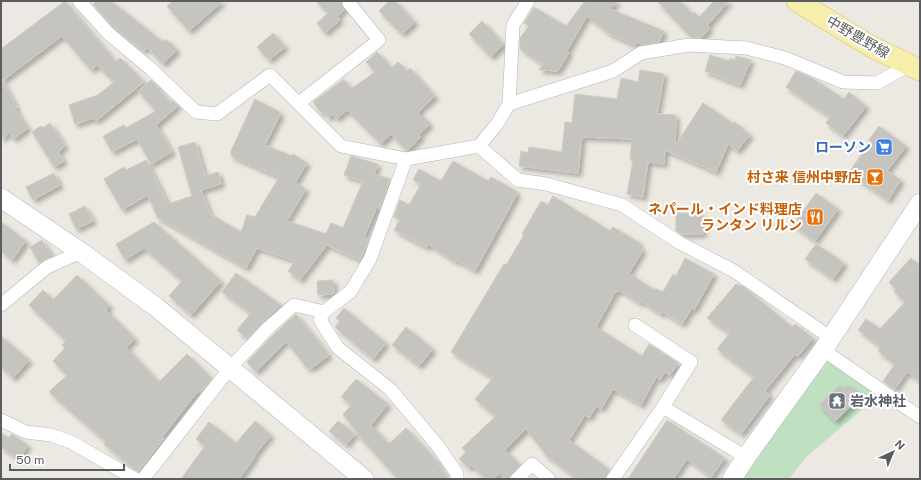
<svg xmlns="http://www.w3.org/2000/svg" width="921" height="480" font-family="'Public Sans','Noto Sans JP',sans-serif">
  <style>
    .green { fill: #c0e0c2 }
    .building { fill: #c6c4be; stroke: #cfcbc0; filter: url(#shadow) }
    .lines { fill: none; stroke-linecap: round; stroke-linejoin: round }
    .street-casing { stroke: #b4b6ba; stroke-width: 14 }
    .secondary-casing { stroke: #b5b7bc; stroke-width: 20 }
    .primary-casing { stroke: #e1c564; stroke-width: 22 }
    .street { stroke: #fff; stroke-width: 13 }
    .secondary { stroke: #fff; stroke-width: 19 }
    .primary { stroke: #f6eeab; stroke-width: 21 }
    .labels { text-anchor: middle; stroke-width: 4; stroke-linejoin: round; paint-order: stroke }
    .street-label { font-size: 14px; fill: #5a5c60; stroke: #fff }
    .shop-label { font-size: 14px; font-weight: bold; fill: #366cbe; stroke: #fff; text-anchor: end }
    .food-label { font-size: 14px; font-weight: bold; fill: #c56008; stroke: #fff; text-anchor: end }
    .worship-label { font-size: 14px; font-weight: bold; fill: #5b616d; stroke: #fff; text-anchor: start }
  </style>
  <defs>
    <filter id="shadow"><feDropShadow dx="3.5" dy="3.5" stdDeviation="2" flood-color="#0004"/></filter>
  </defs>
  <rect width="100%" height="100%" fill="#ebe9e1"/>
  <path class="green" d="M823,350L884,391L806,457L789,479H732Z"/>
  <path class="building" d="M65,1L116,62L120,58L144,82L96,121L94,118L75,124L69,105L98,95L114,82L97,65L91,70L62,36L2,81L17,108L15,109L28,128L13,139L9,133L1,139V49Z
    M97,1H111L163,42L166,39L177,50L163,64L147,47L144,51L113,27L93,4Z
    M173,1H223L189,31L167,6Z
    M316,1H341L344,10L337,16L340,20L325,33L317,23L328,13Z
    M389,1H395L415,22L402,34L379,11Z
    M585,1H618L610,9L664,31L659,42L643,45L636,42L635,45L610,34L587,16L567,51L569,53L558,71L539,70L543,64L520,49V38L529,26L524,23L534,7L566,26Z
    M657,1H680L692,14L694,12L699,17L714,1H729L707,26L710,28L701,38L691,37Z
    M482,21L504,44L491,57L469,34Z
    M273,33L285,47L269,60L257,47Z
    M377,52L392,68L398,62L407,71L410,68L435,96L418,112L430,124L419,135L421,137L407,151L391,134L381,144L347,110L336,119L333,114L328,118L324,111L321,113L313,102L344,79L351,89L375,72L366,62Z
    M710,55L729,61L730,58L735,60L736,56L751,60L740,85L705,71Z
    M640,70L664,74L657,114L676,115L675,146L703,103L734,124L735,122L750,135L737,151L728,144L716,172L665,150L664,164L648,162L643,197L627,194L633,160H630L632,139L582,137L578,173L519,166L521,151L528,153L529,147L562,152L565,122L572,123L575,94L617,99L621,78L638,82Z
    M796,71L812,78L844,99L849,92L866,106L843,136L826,123L830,117L786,87Z
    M151,80L171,103L173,101L178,106L156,125L172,152L151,164L137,139L112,152L103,136L124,125L126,128L156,111L138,91Z
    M255,99L281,113L265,145L292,156L293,154L307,163L295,183L306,189L287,221L326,234L331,223L343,228L363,181L344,175L351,156L378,164L374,174L390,179L380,209L377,207L364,237L369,239L360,260L327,245L300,280L288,271L295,261L257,248L246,268L157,217L148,195L122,210L104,179L124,167L126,170L146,160L168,204L192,196L178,147L195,142L205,176L218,172L221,184L201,190L210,214L241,232L247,215L255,217L279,177L231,156V151Z
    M50,123L65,146L58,152L64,161L54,167L32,132L41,126L43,128Z
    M879,126L906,146L887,171L901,180L888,200L849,173L864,150L862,149Z
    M453,161L488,181L491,177L516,191V196L475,271L457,260L456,262L428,244L427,247L418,243L394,230L400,220L394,217L400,200L409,205L421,184L413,180L419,169L441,181Z
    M54,173L60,185L33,200L26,187Z
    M816,193L838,209L815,241L793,225Z
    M553,196L610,231L613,227L640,243L638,246L643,250L629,273L654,290L655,288L663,292L673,274L676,276L685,258L714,274L694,310L692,308L682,324L663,312L661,314L641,301L640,303L619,290L618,292L616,291L596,327L642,356L649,344L678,363L670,375L665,372L660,380L656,377L641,405L613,389L601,409L596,406L589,418L585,415L569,440L610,470L605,479H578L547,456L526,429L505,450L520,465L511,474L509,479H505L499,473L494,479H486L471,465L469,468L459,459L466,452L462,448L496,416L475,399L493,378L451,352L504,264L506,265L524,235L522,234L541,201L548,205Z
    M85,206L93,221L76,229L69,214Z
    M676,213H701L703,234H681L676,231Z
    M1,222L26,241L12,260L1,251Z
    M154,222L221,281L191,315L169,296L182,281L144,248L125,260L116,244Z
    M42,240L52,256L39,263L30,247Z
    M816,244L844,263L833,279L805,259Z
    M911,258L920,266V381L907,372L895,389L883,381L895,364L878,351L881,347L858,330L866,319L880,329L905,302L894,292L896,289L889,282Z
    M236,273L281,305L247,338L237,330L251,313L222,292Z
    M77,275L110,306L106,310L135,339L126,347L159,382L187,354L212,379L200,393L198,391L162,437L164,438L138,472L104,444L106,442L49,392L67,375L53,361L65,348L62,345L66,341L29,305L43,290L53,300Z
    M333,280L334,294L318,295L317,281Z
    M736,284L744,287L792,327L795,324L813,338L798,356L795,354L765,391L770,395L741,434L721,420L754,377L717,349L730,333L707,318Z
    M344,308L386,343L373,359L335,327L340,321L336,318Z
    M296,314L329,355L312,368H307L286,341L256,372L247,362L274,334Z
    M406,327L433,349L419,366L392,345Z
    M1,336L29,360L13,378L1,367Z
    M356,379L388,404L371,425L389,444L406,428L436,460L447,479H398L356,433L357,432L343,414L352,405L341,397Z
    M840,385L844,389L848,385L860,397L835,421L819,405Z
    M667,420L725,458L711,477L687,459L673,479H628Z
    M255,421L271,435L254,456L255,457L239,479H181L205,446L196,439L209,422L236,443Z
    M338,421L355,434L346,445L329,431Z
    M1,433L9,438L12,434L28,445L19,459L1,447Z"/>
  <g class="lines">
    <defs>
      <path id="street" d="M79,1L109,34L151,69L196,112L217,114L270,75L341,146L406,159
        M299,103L379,40L349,3L350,1
        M509,104L613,71L641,53L689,45L746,48L785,58L843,82L877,83L909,65
        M479,146L518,180L546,184L622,205L680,243L734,271L831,338
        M1,305L47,267L81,252
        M823,350L920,417
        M663,407L746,457
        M1,420L26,432L51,435L71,442L135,479
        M143,479L230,368L268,328L294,305L324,312
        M457,479V474L438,446L390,389L338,348L320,320L324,312L351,291L370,259L406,159L479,146L497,124L509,104L513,25L528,1
        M517,479L532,464L549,479
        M613,479L663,407L691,362L635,325"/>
      <path id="secondary" d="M1,198L81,252L156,307L364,479
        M732,479L746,457L823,350L920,203"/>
      <path id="primary" d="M797,1L872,47L920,70"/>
    </defs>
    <use href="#street" class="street-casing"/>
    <use href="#secondary" class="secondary-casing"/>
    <use href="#primary" class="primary-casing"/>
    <use href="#street" class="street"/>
    <use href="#secondary" class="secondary"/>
    <use href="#primary" class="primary"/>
  </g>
  <defs>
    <symbol id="supermarket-square" viewBox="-11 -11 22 22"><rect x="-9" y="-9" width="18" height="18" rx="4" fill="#3f7fe0" stroke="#fff"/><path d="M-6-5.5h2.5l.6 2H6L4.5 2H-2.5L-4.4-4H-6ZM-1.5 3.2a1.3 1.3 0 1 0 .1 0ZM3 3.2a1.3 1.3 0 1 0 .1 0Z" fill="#fff"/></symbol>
    <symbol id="bar-square" viewBox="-11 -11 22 22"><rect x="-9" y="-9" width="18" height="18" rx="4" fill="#e8710a" stroke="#fff"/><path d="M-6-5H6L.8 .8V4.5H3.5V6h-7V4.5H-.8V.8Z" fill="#fff"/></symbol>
    <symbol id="restaurant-square" viewBox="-11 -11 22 22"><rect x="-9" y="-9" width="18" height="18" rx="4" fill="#e8710a" stroke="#fff"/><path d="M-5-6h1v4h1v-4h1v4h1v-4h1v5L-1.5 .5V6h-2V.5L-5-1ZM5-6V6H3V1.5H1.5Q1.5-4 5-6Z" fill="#fff"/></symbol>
    <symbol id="temple-square" viewBox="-11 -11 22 22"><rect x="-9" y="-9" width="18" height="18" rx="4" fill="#6b7280" stroke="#fff"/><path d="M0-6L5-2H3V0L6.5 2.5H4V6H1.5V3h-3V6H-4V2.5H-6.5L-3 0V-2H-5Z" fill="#fff"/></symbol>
  </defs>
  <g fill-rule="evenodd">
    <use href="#supermarket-square" x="874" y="137" width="20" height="20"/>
    <use href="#bar-square" x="865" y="167" width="20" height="20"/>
    <use href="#restaurant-square" x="805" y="207" width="20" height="20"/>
    <use href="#temple-square" x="827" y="391" width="20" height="20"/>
  </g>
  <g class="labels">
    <g class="street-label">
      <text transform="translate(858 37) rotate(30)" y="5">中野豊野線</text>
    </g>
    <g class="shop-label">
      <text x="871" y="152">ローソン</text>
    </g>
    <g class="food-label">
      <text x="862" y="182">村さ来 信州中野店</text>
      <text x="802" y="214">ネパール・インド料理店<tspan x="802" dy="16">ランタン リルン</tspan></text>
    </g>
    <g class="worship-label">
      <text x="850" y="406">岩水神社</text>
    </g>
  </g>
  <rect width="921" height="480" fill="none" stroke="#5a5c60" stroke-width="4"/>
  <g transform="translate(893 452) rotate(44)" stroke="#ffffff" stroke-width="3" paint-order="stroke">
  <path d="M0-3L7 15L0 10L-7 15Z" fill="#5a5c60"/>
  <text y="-6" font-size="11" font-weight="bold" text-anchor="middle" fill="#5a5c60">N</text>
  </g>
  <path d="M10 464v6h114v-6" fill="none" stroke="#5a5c60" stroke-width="2"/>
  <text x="16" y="464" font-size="12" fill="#5a5c60" stroke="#ffffff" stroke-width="3" paint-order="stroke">50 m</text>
</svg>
